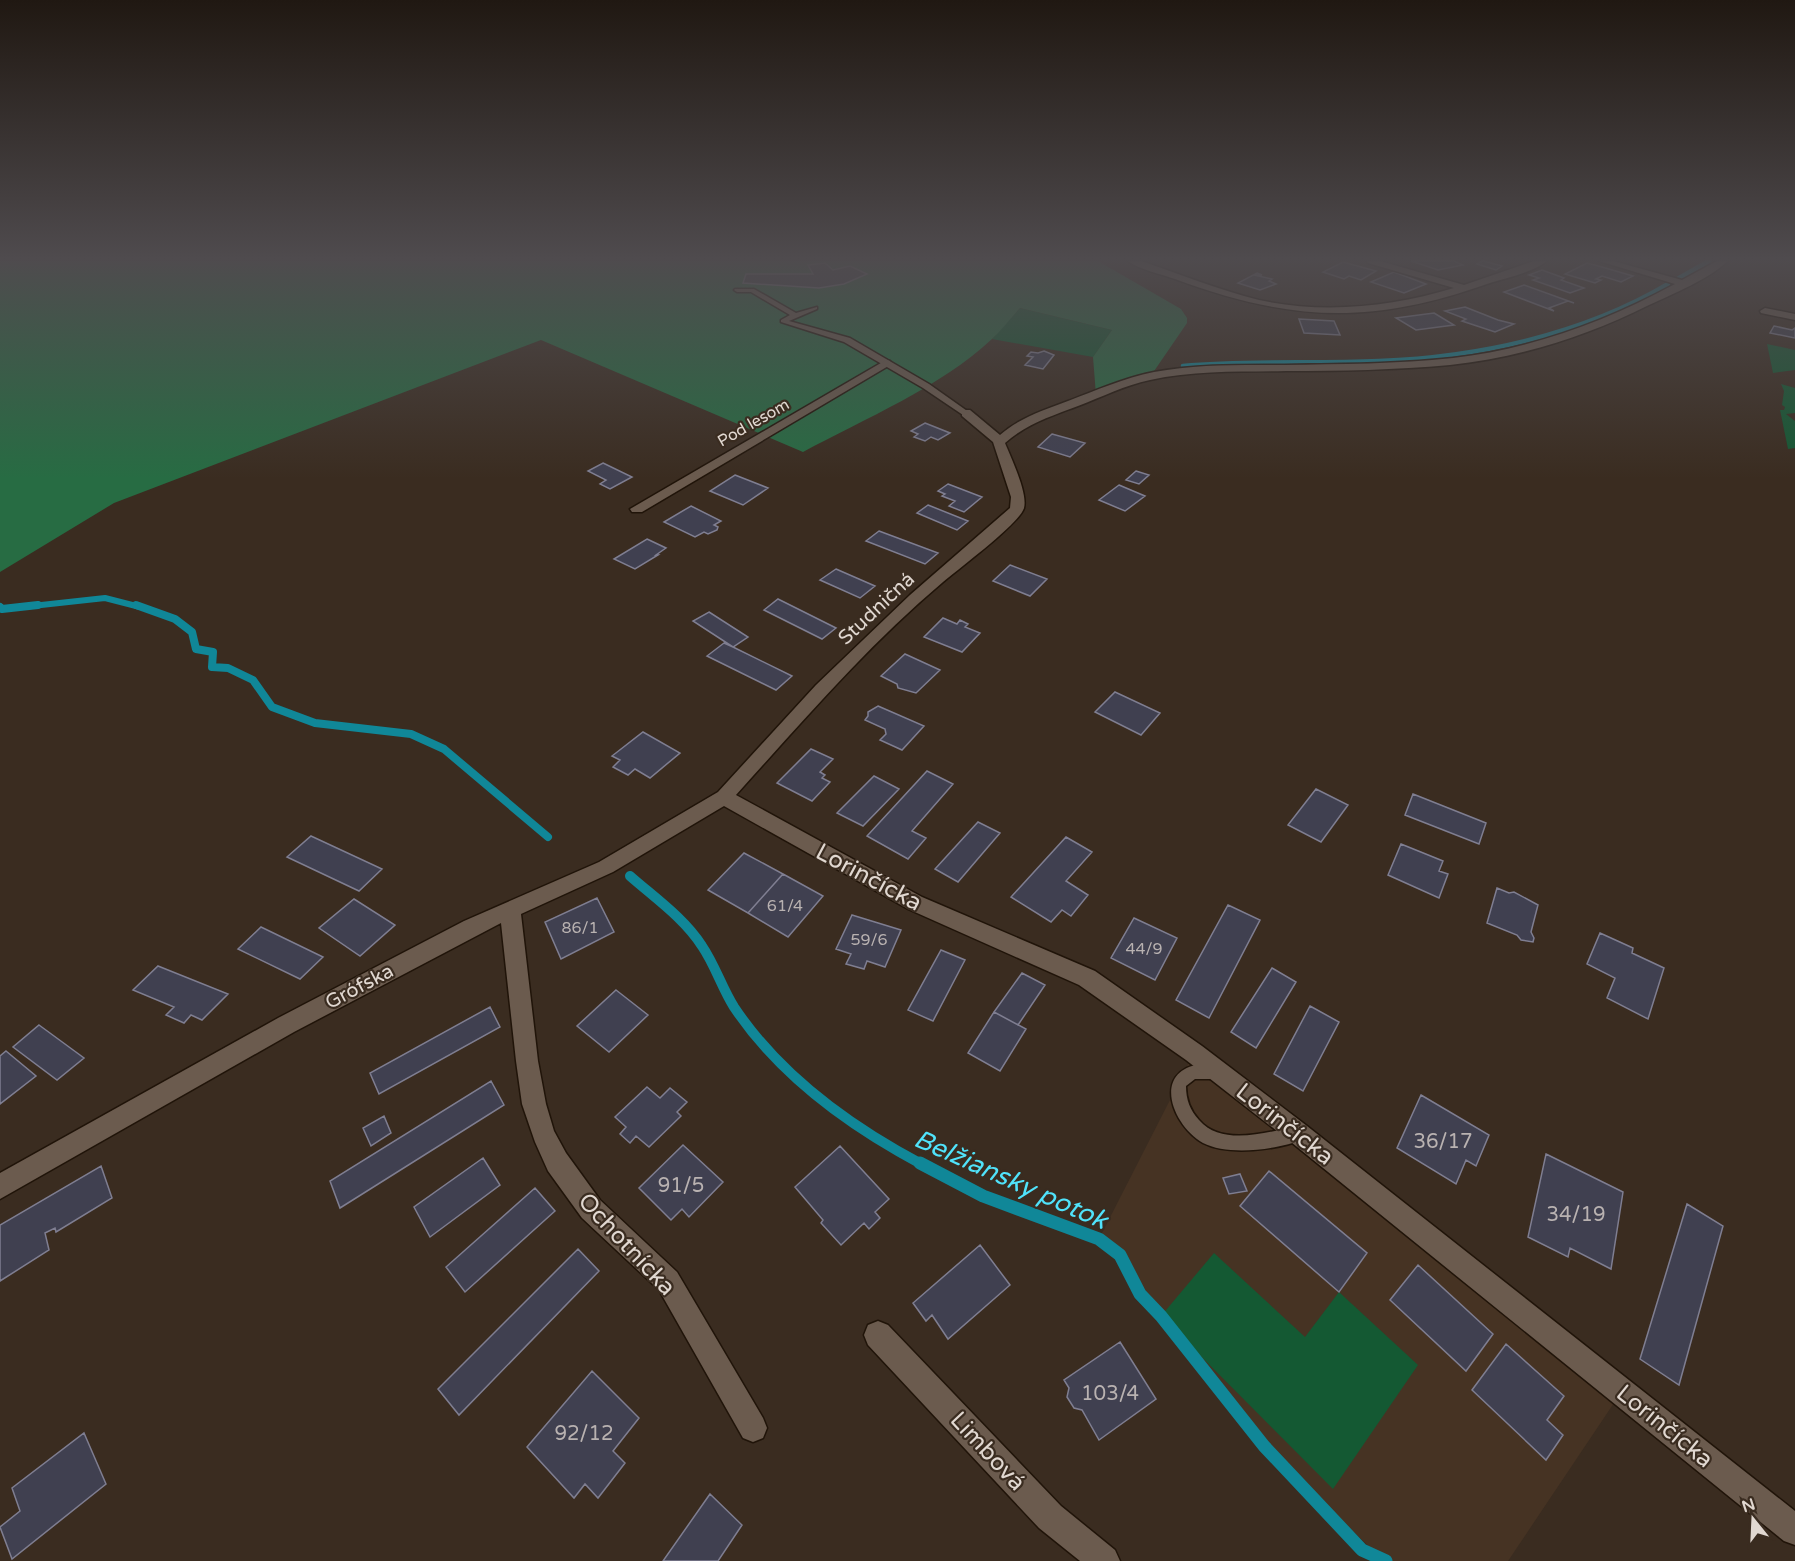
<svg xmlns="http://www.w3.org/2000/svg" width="1795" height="1561" font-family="'Varela Round',sans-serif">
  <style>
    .built { fill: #463323 }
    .green { fill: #145933 }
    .forest { fill: #276c43 }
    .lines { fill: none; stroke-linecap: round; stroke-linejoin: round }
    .stream-far4 { stroke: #108798; stroke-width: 4.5 }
    .stream-far3 { stroke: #108798; stroke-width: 6 }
    .stream-far2 { stroke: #108798; stroke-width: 8 }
    .stream-far1 { stroke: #108798; stroke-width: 10 }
    .stream { stroke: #108798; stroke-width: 13 }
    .building { fill: #404050; stroke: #7f7e91; stroke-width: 1.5 }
    .lane-casing { stroke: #201409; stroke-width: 3 }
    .street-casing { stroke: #201409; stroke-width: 3 }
    .lane { fill: #6b5b4e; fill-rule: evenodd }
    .street { fill: #6b5b4e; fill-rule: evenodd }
    .labels { text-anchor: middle; stroke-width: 4.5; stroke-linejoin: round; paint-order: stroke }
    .far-street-label { font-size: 16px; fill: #e1d8d1; stroke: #3a2c20 }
    .number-label { font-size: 16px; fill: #b9b2b1 }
    .street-label { font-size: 20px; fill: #e1d8d1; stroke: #3a2c20 }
    .near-number-label { font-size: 20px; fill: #b9b2b1 }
    .near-street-label { font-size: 24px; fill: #e1d8d1; stroke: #3a2c20 }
    .near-water-label { font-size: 26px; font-style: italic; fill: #50e3fb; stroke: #3a2c20 }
  </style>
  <rect width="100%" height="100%" fill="#3a2c20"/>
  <path class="built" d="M1194,1053L1622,1391L1508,1561H1384L1264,1446L1099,1239Z"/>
  <path class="green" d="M1020,308L1112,330L1093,357L992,339Z
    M1767,344L1795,350V370L1773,373Z
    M1781,384L1795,388V413L1786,414L1795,421V448L1788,449L1780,410H1784L1785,407L1782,405L1784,391Z
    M1214,1253L1305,1337L1339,1292L1418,1365L1333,1489L1161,1316Z"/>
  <path class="forest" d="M0,261H1098L1181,309L1187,318V323L1150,377L1096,395L1093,357L1112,330L1020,308C1011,318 1002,330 992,339C941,387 864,419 803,452L541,340L114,503L0,572Z"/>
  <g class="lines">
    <path class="stream-far4" d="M1679,278L1709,261
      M1183,366C1248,360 1314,364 1379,361C1478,357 1582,335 1668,284"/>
    <path class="stream-far3" d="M23,607L105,598L140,607"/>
    <path class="stream-far2" d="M136,605L175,619L192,632L196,649L213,652L212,667L228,668L253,680L272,707L315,723L411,734L444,749L548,837
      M0,607L2,609L38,605"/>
    <path class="stream-far1" d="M630,876C655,898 684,918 702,946C715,965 722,988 734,1007C780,1076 851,1127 923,1165"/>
    <path class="stream" d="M920,1163L983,1196L1099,1239L1120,1255L1140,1294L1161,1316L1264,1446L1362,1550L1386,1561"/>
  </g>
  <path class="building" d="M1411,261H1454L1463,265L1438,270Z
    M1482,261H1484L1502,266L1496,270L1477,264Z
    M1343,262L1376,271L1361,280L1349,276L1344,279L1323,272Z
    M825,263L833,270L850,266L867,274L844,284L819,288L743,283L746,274H813L808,265Z
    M1587,263L1602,267L1633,276L1621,282L1602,276L1596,279L1601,280L1595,283L1565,274Z
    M1542,270L1564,278L1561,280L1584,288L1570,293L1533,280L1539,278L1529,275Z
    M1394,272L1426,284L1404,293L1371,282Z
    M1257,273L1262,275H1254L1272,279L1269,281L1276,284L1260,290L1238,283Z
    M1524,285L1574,303L1568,301L1549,308L1554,311L1504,292Z
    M1465,307L1498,320L1514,324L1495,332L1462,321L1466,319L1445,311Z
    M1434,313L1454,325L1416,330L1396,318Z
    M1299,319L1334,321L1340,335L1304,333Z
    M1774,326L1792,330L1795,328V338L1770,333Z
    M1044,351L1054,355L1043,369L1025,365L1033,357L1027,356L1031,352L1038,353Z
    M925,423L950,433L938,440L931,437L925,441L914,437L918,434L911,431Z
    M1052,434L1085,443L1070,457L1038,447Z
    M603,463L632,477L610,489L600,484L606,480L588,471Z
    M1136,471L1149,475L1139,484L1126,480Z
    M735,475L768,488L743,505L710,491Z
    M948,484L982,497L964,512L949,506L955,501L942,496L945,494L938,491Z
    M1119,485L1145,496L1125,511L1099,500Z
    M928,505L968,521L957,530L917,513Z
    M691,506L721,521L714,525L718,527L717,530L708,534L704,532L695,537L664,522Z
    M879,531L938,553L925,564L866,541Z
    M647,539L666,548L656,555H658L635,569L614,559Z
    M1010,565L1047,579L1030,596L993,581Z
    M836,569L875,586L860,598L820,580Z
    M778,599L836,628L822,639L764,610Z
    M709,612L748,637L733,647L693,621Z
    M943,618L957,624L960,620L968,624L965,627L980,633L962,652L924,637Z
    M724,643L733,647L792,676L776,690L707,656Z
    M905,654L940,670L916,693L898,688L897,684L881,676Z
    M1115,692L1160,713L1141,735L1095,712Z
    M878,706L924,726L902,750L880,740L886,734L885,729L865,720L868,716V712Z
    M643,732L680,753L650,778L635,769L628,775L613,767L620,760L612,756Z
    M811,749L833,759L820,772L825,775L822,778L830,782L812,801L777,783Z
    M927,771L953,784L912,831L926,838L908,859L867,836Z
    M874,776L899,789L863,826L837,813Z
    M1316,789L1348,805L1321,842L1288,825Z
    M1413,794L1486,823L1479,844L1405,815Z
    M978,822L1000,833L958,882L935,869Z
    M311,836L382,869L359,891L287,857Z
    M1066,837L1092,852L1066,881L1088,895L1071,916L1062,910L1051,922L1011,897Z
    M1401,844L1443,861L1439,871L1448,874L1439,898L1388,875Z
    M744,853L783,874L748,913L708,890Z
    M783,874L823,896L788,937L748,913Z
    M1497,888L1509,893L1514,892L1538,905L1531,932L1534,938L1533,942L1521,940L1517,935L1487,923Z
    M597,898L614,932L561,959L545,922Z
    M354,899L395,925L360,956L319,928Z
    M1228,905L1260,920L1209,1018L1176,1000Z
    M852,915L901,930L885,967L867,961L864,969L846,964L851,954L836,949Z
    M1134,918L1177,938L1155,980L1111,958Z
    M261,927L323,957L300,979L238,949Z
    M1600,933L1633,948L1632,953L1664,968L1648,1019L1607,998L1615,978L1587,964Z
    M941,950L965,960L933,1021L908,1010Z
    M158,966L228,994L202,1020L191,1015L184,1023L166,1015L174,1007L133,990Z
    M1272,968L1296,982L1256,1048L1231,1032Z
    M1022,973L1045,985L1018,1025L994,1012Z
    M616,990L648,1015L609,1052L577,1026Z
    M1310,1006L1339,1022L1303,1091L1274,1074Z
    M490,1007L500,1027L379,1094L370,1073Z
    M994,1012L1026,1029L1000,1071L968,1053Z
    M39,1025L84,1058L57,1080L13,1047Z
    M6,1051L36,1076L0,1104V1056Z
    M491,1081L504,1105L340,1208L330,1181Z
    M647,1087L660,1098L670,1088L687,1102L677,1112L681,1116L649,1147L636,1136L630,1143L620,1134L626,1127L615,1117Z
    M1421,1095L1489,1135L1476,1166L1466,1160L1456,1184L1397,1148Z
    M384,1116L391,1133L371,1146L363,1128Z
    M683,1145L723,1182L689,1217L682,1209L671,1220L639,1188Z
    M840,1146L889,1199L875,1212L880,1218L869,1229L864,1223L841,1245L821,1223L823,1220L795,1187Z
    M1546,1154L1623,1192L1611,1269L1570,1248L1568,1257L1528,1237Z
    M483,1158L500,1185L430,1237L414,1207Z
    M101,1166L112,1198L56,1232L55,1228L45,1233L49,1250L0,1281V1225Z
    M1269,1171L1367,1253L1339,1292L1240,1206Z
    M1240,1174L1247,1191L1229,1194L1223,1178Z
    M535,1188L555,1211L465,1292L446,1267Z
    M1687,1204L1723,1226L1679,1385L1640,1359Z
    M980,1245L1010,1285L948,1339L932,1315L926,1321L913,1303Z
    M578,1249L599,1271L459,1415L438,1389Z
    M1418,1265L1493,1334L1466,1371L1390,1300Z
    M1120,1342L1156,1399L1099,1440L1082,1410L1074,1408L1067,1397L1069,1388L1064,1380Z
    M1506,1344L1564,1396L1547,1420L1563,1435L1546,1460L1472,1390Z
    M592,1371L639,1418L613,1451L625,1463L598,1498L585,1484L574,1498L527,1447Z
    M84,1433L106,1484L12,1559L0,1527L20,1511L12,1488Z
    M710,1494L742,1525L718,1561H663Z"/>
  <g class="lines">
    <defs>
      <path id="lane" d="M735,289H754L796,313L817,307V309L789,321L850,338L929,384L970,413L963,415L923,388L844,342L781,322V320L790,315L751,292H737L734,290Z
        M1200,1064L1220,1067L1223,1072L1220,1077L1215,1079H1195L1186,1086C1186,1100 1190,1110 1199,1120C1222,1147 1268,1132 1298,1126L1304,1129L1306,1134L1304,1139C1277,1150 1228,1156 1203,1143C1173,1126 1151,1072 1200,1064Z"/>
      <path id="street" d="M1128,261H1141C1180,274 1219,290 1259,300C1324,314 1391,307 1454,288L1368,263L1367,261H1380L1464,285L1534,261H1547C1532,273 1505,278 1487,284C1371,325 1291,322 1175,279C1161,274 1140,270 1128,261Z
        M1599,261H1613L1682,280L1717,261H1728C1709,279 1673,294 1649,305C1587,336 1519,358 1450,365C1395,370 1341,371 1286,371C1241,372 1195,370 1150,380C1125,385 1102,397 1078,406C1052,416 1026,424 1005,443C1011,458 1028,493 1024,508C1020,523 958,569 943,582C867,646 802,722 736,795L922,897L1095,971L1202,1046L1307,1126L1795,1511V1545L1784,1541L1291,1142L1186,1060L1079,985L908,909L724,806L613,872L521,914L538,1061L546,1104L554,1131L566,1153L600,1200L677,1272L763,1418L767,1428L763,1438L753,1442L743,1438L659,1290L582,1218L548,1171L535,1142L522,1104L516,1061L501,923L294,1032L0,1199V1173L278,1018L464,921L599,862L718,792L816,685L910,595L1010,508L1011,497L993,442L962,416V410H970L1000,435C1019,418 1044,410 1068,401C1097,390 1124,378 1154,372C1197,364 1241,365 1285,365C1341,364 1397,364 1453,358C1531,349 1605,322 1675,284Z
        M1765,308L1795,314V320L1761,313L1760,311Z
        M886,360L890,361V365L642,512H632L630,509Z
        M878,1321L888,1325L1061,1506L1115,1550L1120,1561H1080L1039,1528L868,1345L864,1335L868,1325Z"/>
    </defs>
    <use href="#lane" class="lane-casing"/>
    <use href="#street" class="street-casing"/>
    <use href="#lane" class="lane"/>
    <use href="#street" class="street"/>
  </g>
  <linearGradient id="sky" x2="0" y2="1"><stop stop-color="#201812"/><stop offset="0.54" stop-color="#4f4b4e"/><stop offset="1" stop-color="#4f4b4e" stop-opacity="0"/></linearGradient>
  <rect width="1795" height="479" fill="url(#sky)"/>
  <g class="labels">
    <g class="far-street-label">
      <text transform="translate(753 422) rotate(-30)" y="6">Pod lesom</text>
    </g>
    <g class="number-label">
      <text x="785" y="911">61/4</text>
      <text x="580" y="933">86/1</text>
      <text x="869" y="945">59/6</text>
      <text x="1144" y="954">44/9</text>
    </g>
    <g class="street-label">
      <text transform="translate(876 608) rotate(-43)" y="7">Studničná</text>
      <text transform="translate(359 986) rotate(-28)" y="7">Grófska</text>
    </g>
    <g class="near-number-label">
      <text x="1443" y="1148">36/17</text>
      <text x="681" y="1192">91/5</text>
      <text x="1576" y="1221">34/19</text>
      <text x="1110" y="1400">103/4</text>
      <text x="584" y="1440">92/12</text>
    </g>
    <g class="near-street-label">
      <text transform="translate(869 877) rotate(28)" y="8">Lorinčícka</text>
      <text transform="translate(1285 1124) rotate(38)" y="8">Lorinčícka</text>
      <text transform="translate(627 1244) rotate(47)" y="8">Ochotnícka</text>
      <text transform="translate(1665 1426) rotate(39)" y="8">Lorinčícka</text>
      <text transform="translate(988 1451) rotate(47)" y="8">Limbová</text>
    </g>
    <g class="near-water-label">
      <text transform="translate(1011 1179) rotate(24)" y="9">Belžiansky potok</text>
    </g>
  </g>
  <g transform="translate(1753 1519) rotate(342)" stroke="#3a2c20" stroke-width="4.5" paint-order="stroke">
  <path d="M0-4.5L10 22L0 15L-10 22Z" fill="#e1d8d1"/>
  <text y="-9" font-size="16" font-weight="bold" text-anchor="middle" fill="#e1d8d1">N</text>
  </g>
</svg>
